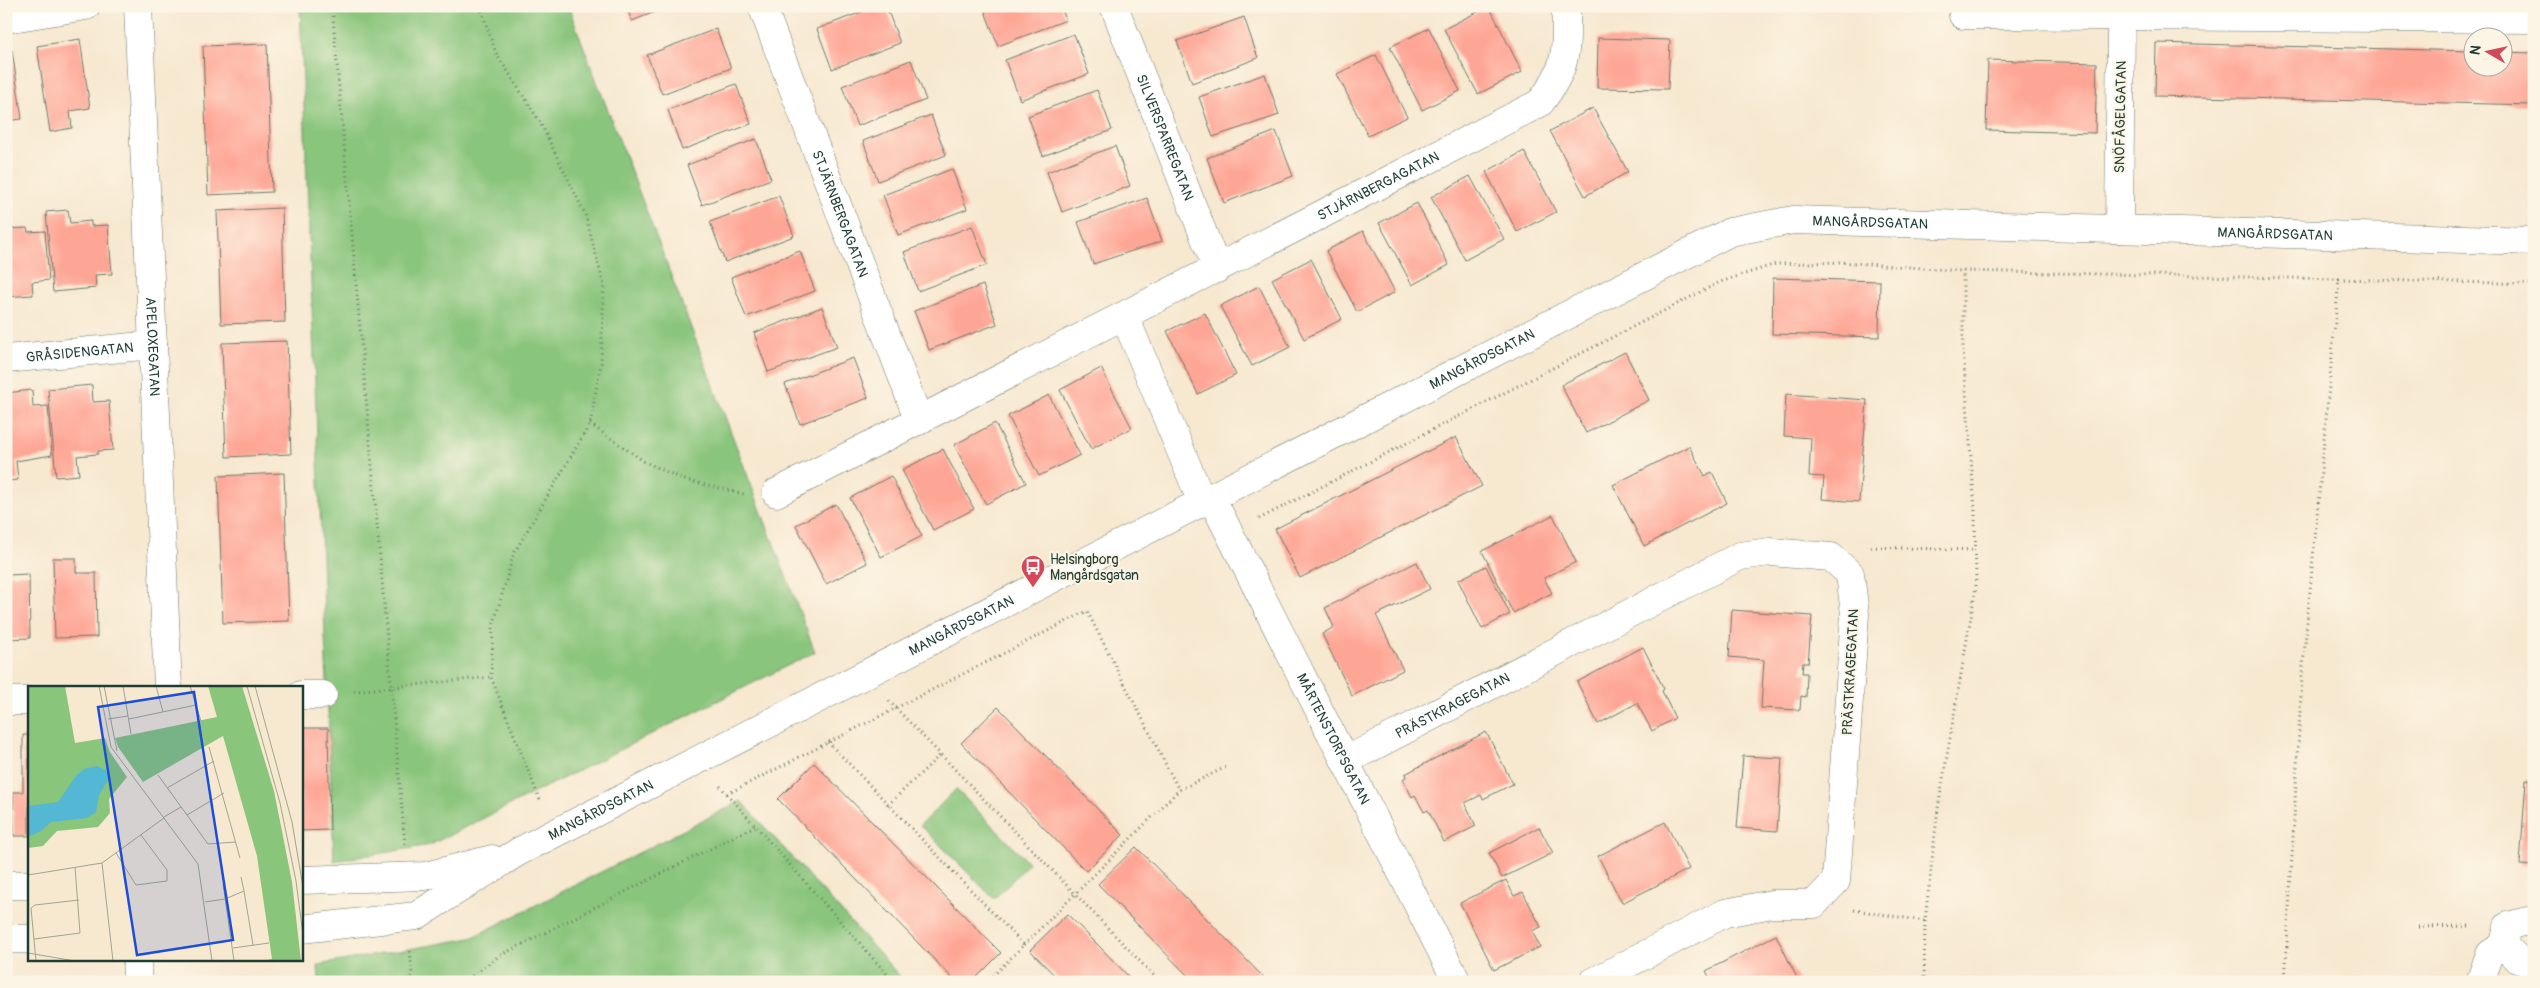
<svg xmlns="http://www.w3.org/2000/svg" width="2540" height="988" font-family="Pangolin,sans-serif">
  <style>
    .green { fill: #89c57b; stroke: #548158 }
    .building { fill: #fea695 }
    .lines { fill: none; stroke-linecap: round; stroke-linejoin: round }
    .minor-casing { stroke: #6b796b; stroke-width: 29 }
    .path { stroke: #6b796b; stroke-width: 3; stroke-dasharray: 1 4; stroke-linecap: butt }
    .minor { stroke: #fff; stroke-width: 28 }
    .labels { text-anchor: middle; stroke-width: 4; stroke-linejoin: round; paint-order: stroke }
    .street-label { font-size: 14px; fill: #1f3d34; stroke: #fcf5e5 }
    .poi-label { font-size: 14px; fill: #1f3d34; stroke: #fcf5e5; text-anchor: start }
    .inset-road { fill: none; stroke: #a1a492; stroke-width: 1 }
    .view { fill: #1d4ed8; fill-opacity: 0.15; stroke: #1d4ed8; stroke-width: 2.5 }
    .inset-edge { fill: none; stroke: #1f3d34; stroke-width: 2.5 }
  </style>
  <rect width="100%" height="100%" fill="#fcf5e5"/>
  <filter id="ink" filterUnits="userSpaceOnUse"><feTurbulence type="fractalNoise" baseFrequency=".02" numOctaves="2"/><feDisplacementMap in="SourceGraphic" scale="10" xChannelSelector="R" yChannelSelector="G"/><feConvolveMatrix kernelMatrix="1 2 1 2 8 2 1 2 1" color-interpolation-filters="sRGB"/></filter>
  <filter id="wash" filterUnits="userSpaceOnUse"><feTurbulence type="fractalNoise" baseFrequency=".0096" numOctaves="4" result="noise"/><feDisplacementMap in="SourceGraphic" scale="20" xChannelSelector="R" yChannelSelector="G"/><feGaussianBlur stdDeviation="1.12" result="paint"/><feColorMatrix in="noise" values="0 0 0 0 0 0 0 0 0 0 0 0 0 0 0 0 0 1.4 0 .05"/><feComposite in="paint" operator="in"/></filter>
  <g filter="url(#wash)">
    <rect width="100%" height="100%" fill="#f7e8d0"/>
    <path class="green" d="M300,6H568L815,652L430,845L334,861Z
      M956,789L1029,863L994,899L920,825Z
      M741,801L905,982H319L318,965L471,938Z"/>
    <g id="blocks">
      <path class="building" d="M626,6H670L632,21Z
        M877,6H886L900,43L832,69L817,29Z
        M983,6H1061L1066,20L998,46Z
        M1489,6L1522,72L1478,94L1444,29Z
        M1244,17L1258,58L1192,83L1177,41Z
        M1429,28L1460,91L1422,110L1390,47Z
        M716,29L731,68L662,94L647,55Z
        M1074,34L1089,74L1020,100L1005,60Z
        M1598,38L1670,40L1668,89L1597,88Z
        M80,39L90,108L70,111L72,128L50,132L37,46Z
        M2156,43L2472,51V68H2502V52L2534,53V105L2155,96Z
        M267,44L272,192L208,195L203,46Z
        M12,50L22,119L6,121V51Z
        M1376,55L1407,117L1368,136L1337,74Z
        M911,60L926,100L857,126L842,86Z
        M1988,60L2097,63L2095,133L1986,130Z
        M1265,74L1279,115L1213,137L1199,97Z
        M736,84L751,124L682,150L668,110Z
        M1097,90L1112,130L1043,156L1028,116Z
        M1593,108L1628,172L1585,196L1550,131Z
        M931,115L946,155L878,181L863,141Z
        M1276,131L1293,176L1224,203L1207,158Z
        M756,139L771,179L702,205L687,165Z
        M1115,146L1130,186L1062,212L1047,172Z
        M1524,151L1556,212L1517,232L1486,172Z
        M952,169L967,209L898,235L883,195Z
        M1470,176L1504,239L1465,260L1431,197Z
        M779,196L794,236L725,262L710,222Z
        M1147,198L1162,241L1093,264L1078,222Z
        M1417,203L1449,265L1412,285L1379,223Z
        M282,208L285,322L221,324L217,211Z
        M68,210L70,223L91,221V226L108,225L112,274L95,275L96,288L53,292L46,212Z
        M972,226L987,265L918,291L904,252Z
        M27,228L28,232L45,231L49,280L32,282L33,295L6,297V229Z
        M1363,231L1395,292L1357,312L1326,251Z
        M800,251L815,291L746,317L731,277Z
        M1311,259L1342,319L1304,339L1272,279Z
        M1773,278L1880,281L1879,337L1772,334Z
        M983,285L997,324L929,350L914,311Z
        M1259,286L1290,347L1252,366L1220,306Z
        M822,307L837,347L768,372L754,333Z
        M1205,313L1236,375L1198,394L1167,331Z
        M287,341L291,454L226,457L222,343Z
        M1625,352L1649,400L1586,433L1561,385Z
        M853,358L868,398L800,424L785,384Z
        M1101,368L1132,428L1091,449L1060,390Z
        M92,385L93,402L109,401L113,450L98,451V454L77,456L79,475L56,477L48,389Z
        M32,390L33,407L48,406L52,455L16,461L18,480L6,481V393Z
        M1786,394L1867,400L1859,502L1822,499L1824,477L1809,476L1811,438L1784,436Z
        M1049,395L1080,455L1039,476L1008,416Z
        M995,423L1026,483L986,504L954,445Z
        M1456,437L1482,486L1300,578L1275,529Z
        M1689,446L1705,476L1712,472L1727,503L1644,546L1613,485Z
        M943,449L974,509L933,530L902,470Z
        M284,473L289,621L223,623L218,476Z
        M891,476L922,536L881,557L850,498Z
        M836,504L867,563L826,584L796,525Z
        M1553,515L1576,562L1544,578L1552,593L1513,613L1482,551Z
        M53,558H76V573H96L97,637L55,638Z
        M6,559H8V575L29,574L30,638L6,639Z
        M1417,562L1430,589L1376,615L1403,670L1352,696L1322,634L1334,627L1325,608Z
        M1486,566L1510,614L1482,629L1458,580Z
        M1732,610L1812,616L1808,663H1803L1802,673H1807L1806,697L1801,696L1800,710L1761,708L1764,660L1729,657Z
        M1643,647L1664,689L1662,691L1675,718L1652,731L1637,703L1598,724L1577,682Z
        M998,707L1123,835L1086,871L961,743Z
        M301,728H328L330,830L301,831Z
        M1486,732L1513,784L1483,799L1481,795L1465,803L1476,826L1444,842L1428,810L1424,812L1415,795L1412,797L1403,779L1406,777L1405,774Z
        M23,735H29V836H14L13,792H23Z
        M1743,756L1782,758L1777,831L1737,828Z
        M814,763L1001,953L972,982H956L778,799Z
        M2526,779L2534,780V866L2520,865Z
        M1665,822L1689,869L1622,903L1598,856Z
        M1539,827L1553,853L1502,878L1489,853Z
        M1136,847L1198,910L1268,982H1194L1129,916L1098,884Z
        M1506,880L1514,896L1523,892L1541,927L1532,931L1540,947L1494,970L1460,903Z
        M1067,914L1098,945L1134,982H1061L1030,950Z
        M1776,935L1799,982H1712L1706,971Z"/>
    </g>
  </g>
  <g filter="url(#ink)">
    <use href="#blocks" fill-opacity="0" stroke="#6b796b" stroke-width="1"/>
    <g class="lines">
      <defs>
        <g id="minor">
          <path id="s1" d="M138,6L168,687"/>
          <path id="s2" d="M762,6L919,421"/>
          <path id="s3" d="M1114,6L1217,269"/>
          <path d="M2119,6L2121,16L2119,229"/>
          <path d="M1963,15L2534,19"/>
          <path d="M6,19L86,6"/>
          <path d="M1125,317L1202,502"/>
          <path id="s4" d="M6,359L153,345"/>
          <path id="s5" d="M776,493L1540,103C1569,65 1566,52 1566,6"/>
          <path id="s6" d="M1211,497L1457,982"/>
          <path d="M301,695H323"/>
          <path d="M6,701H29"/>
          <path id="s7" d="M1345,761L1740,556L1770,552L1831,557L1850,574L1855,614L1836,881L1814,904H1772L1725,913L1593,982"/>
          <path d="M301,880L425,876L492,859"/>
          <path d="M6,885H29"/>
          <path d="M2534,923L2527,921L2508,926L2504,945L2518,959L2534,966"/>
          <path id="s8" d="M301,929L416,916L518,852L1730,232L1793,220L2534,241"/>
          <path d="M6,939H29"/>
          <path d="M137,959V982"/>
          <path d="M2480,982L2490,954L2504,945"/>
        </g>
      </defs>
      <use href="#minor" class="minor-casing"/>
      <path class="path" d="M332,6L405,845
        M480,6L496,53L540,122L585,214L604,285L601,363L590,424L514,553L493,626L491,677L541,803
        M590,424L645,462L685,480L744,494
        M1259,519L1720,282L1776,264L1840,262L1963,271L2339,279
        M1871,547L1975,550
        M354,691L491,677
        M889,701L1160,982
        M828,742L1024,945L987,982
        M720,786L894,982
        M727,794L1087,611L1179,790
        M888,805L940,755
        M1854,910L1925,921
        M2418,927L2470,926
        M1024,945L1179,790L1226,767
        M410,982L412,974L410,949
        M464,982L499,956L755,826
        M1924,982L1925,921L1938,808L1976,587L1975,511L1963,350V271
        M2285,982L2302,676L2339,279L2534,284"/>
      <use href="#minor" class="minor"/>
    </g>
  </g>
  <defs>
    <symbol id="bus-pin" viewBox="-11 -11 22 30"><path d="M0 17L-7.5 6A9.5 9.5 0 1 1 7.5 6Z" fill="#d1495b" stroke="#fcf5e5"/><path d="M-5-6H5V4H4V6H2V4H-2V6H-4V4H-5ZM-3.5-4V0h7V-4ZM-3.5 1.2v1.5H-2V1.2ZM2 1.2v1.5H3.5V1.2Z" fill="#fff"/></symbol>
  </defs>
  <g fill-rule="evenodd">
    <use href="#bus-pin" x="1019" y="553" width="28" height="38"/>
  </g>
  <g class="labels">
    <g class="street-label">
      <text transform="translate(2120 117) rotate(-89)" y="5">SNÖFÅGELGATAN</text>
      <text dy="5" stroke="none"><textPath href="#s3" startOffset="141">SILVERSPARREGATAN</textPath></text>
      <text dy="5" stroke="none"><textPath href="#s5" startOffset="676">STJÄRNBERGAGATAN</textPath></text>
      <text dy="5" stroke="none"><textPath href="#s2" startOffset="222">STJÄRNBERGAGATAN</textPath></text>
      <text dy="5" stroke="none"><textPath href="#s8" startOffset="1739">MANGÅRDSGATAN</textPath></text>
      <text dy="5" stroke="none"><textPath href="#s8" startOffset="2144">MANGÅRDSGATAN</textPath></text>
      <text dy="5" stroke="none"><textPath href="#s1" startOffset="341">APELOXEGATAN</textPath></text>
      <text dy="5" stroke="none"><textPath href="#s4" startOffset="74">GRÅSIDENGATAN</textPath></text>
      <text dy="5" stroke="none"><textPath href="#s8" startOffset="1319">MANGÅRDSGATAN</textPath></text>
      <text dy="5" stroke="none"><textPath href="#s8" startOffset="734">MANGÅRDSGATAN</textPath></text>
      <text transform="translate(1850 672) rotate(-87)" y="5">PRÄSTKRAGEGATAN</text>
      <text dy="5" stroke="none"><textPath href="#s7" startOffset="121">PRÄSTKRAGEGATAN</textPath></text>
      <text dy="5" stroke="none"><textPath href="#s6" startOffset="271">MÅRTENSTORPSGATAN</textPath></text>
      <text dy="5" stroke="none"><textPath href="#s8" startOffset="329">MANGÅRDSGATAN</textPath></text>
    </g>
    <g class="poi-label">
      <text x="1050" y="564">Helsingborg<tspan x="1050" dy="16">Mangårdsgatan</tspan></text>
    </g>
  </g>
  <g transform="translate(28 686)">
    <rect width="275" height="275" fill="#f7e8d0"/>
    <path d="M0,0H37L47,57L77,52L82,66L99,91L81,113L82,127L70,141L29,145L15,160L0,162ZM180,0H214L246,105L264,196L273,275H234L244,273L229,170L195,50L115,96L90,61L87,52L189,31Z" fill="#89c57b"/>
    <path d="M69,80L79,85L81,93L71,109L68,126L59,132L23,136L13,145L0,151V120L30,116L48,90L56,83Z" fill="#54b7d3"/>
    <path class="inset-road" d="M71,0L83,61L170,178L184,275M76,0L89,65M95,0L103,48M128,0L135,26M162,0L173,35M219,0L252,117L268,195L275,249M227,0L264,136L275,201M80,33L100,30M101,33L168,19M181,61L212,172M130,89L180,158L208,156M139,102L186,75M159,129L196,107M136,131L153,121M88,167L108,199L139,195V184L113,149M74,177L85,275M0,189L74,177L136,132M195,198L206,275M216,205L225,259M177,216L197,213L216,205L213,191M6,253L52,247L47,181M205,262L241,257M0,267L47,275M8,275L3,222L7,219L51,214"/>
    <path class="view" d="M166,6L205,254L109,269L70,21Z"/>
    <rect width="275" height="275" class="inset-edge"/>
  </g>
  <rect width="2540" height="988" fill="none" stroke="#fcf5e5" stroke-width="25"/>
  <g transform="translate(2488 52) rotate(279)"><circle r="24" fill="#fcf5e5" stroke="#a4ab9e"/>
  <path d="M0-4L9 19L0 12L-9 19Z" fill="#d1495b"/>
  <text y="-8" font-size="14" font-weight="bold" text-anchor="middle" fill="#1f3d34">N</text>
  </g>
</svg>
